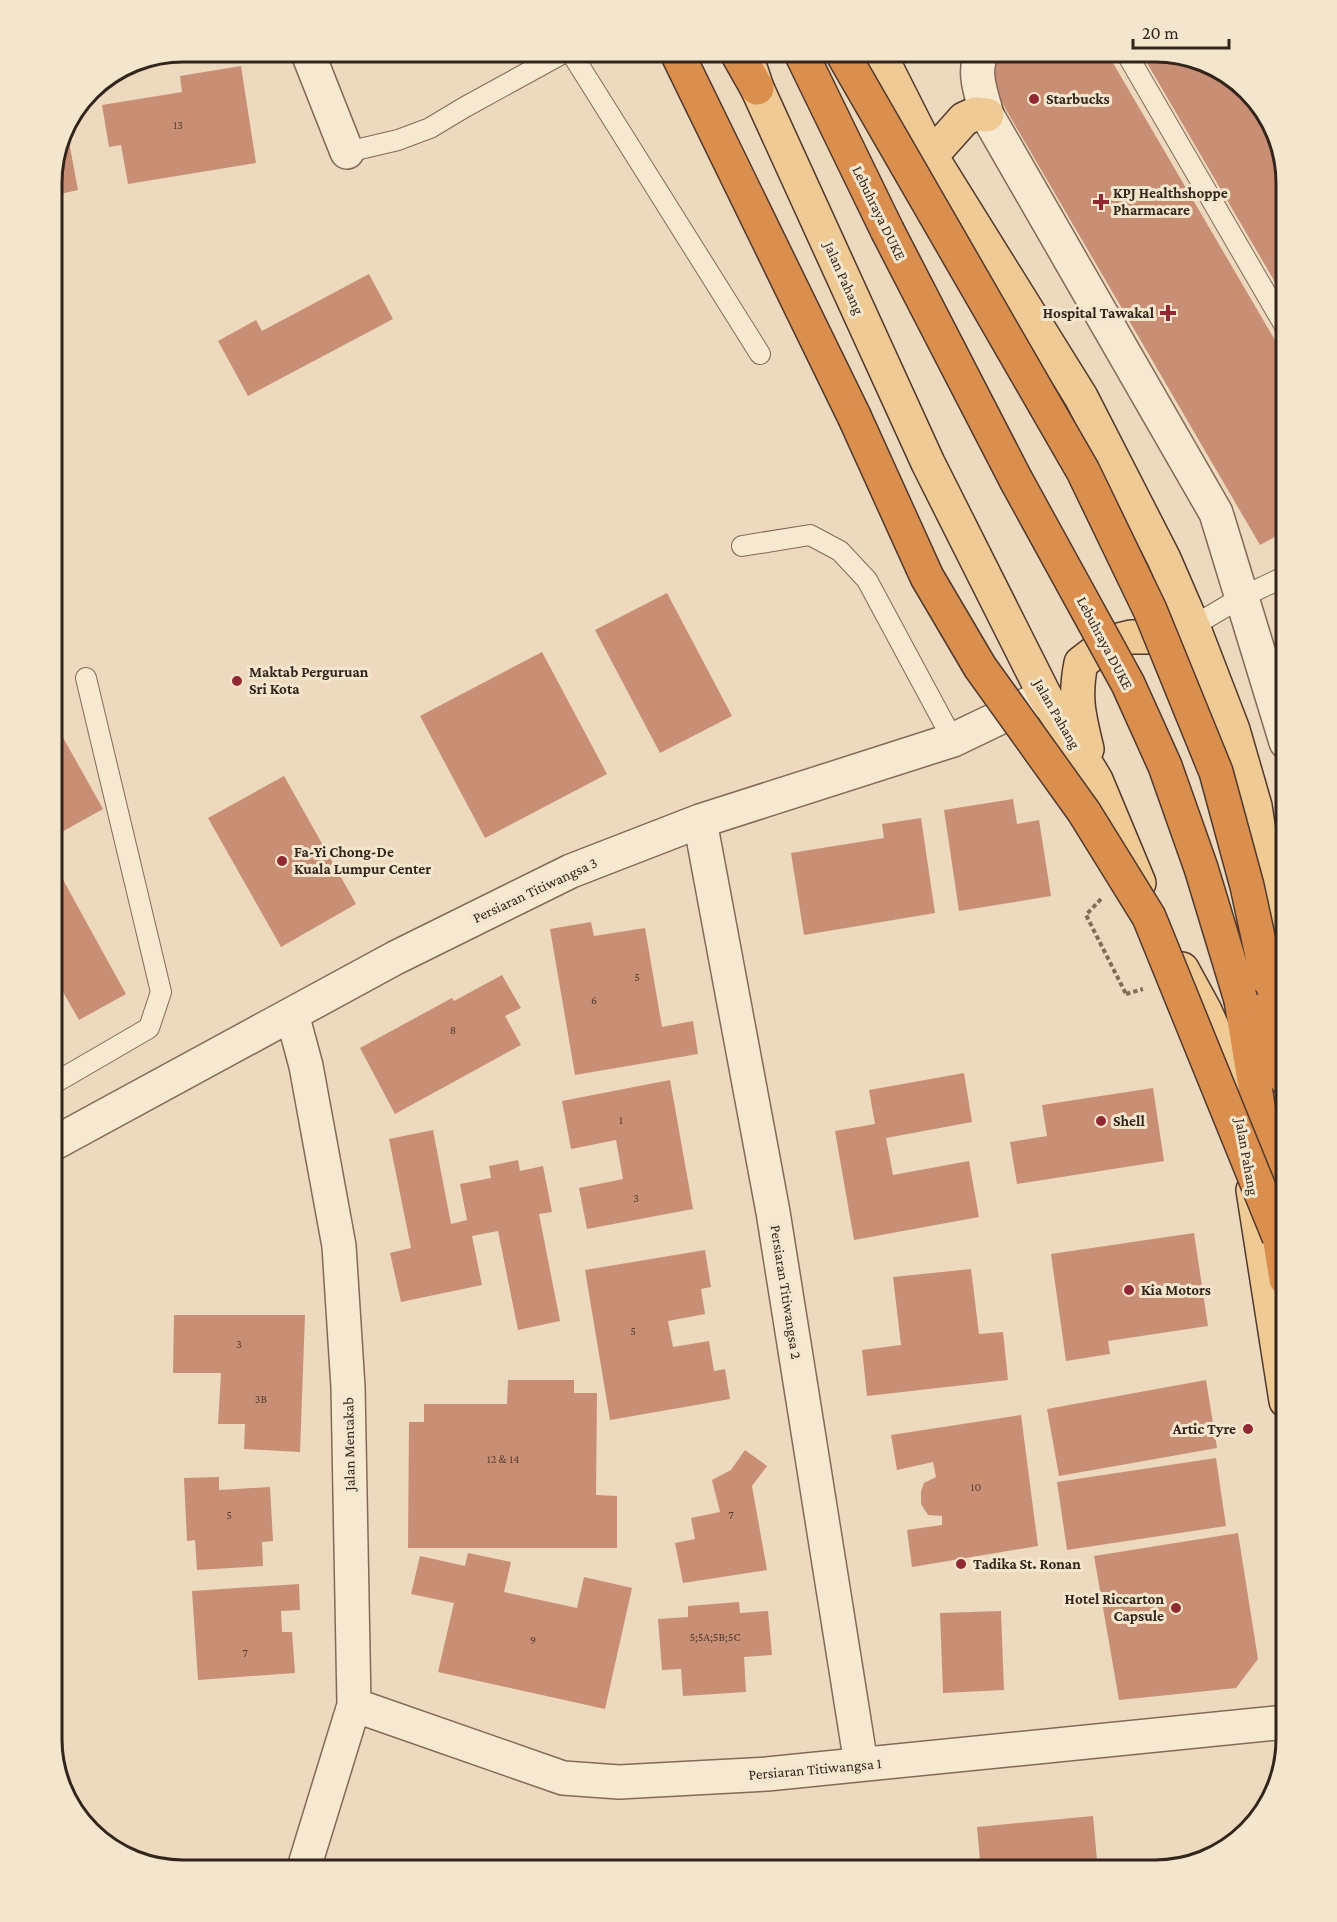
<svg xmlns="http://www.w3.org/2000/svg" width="1337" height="1922" font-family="'Crimson Pro',serif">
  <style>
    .building { fill: #c98f75 }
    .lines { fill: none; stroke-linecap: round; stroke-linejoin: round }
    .lane-casing { stroke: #836a57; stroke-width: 22 }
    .street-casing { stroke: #836a57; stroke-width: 36 }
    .primary-casing { stroke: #51392c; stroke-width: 36 }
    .highway-casing { stroke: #51392c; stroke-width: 36 }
    .path { stroke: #836a57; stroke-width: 4; stroke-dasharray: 4.5 3; stroke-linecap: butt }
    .lane { stroke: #f7e8d0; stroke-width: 20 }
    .street { stroke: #f7e8d0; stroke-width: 33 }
    .primary { stroke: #efca95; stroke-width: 33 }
    .highway { stroke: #db8f4f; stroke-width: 33 }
    .highway-bridge-casing { stroke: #51392c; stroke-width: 36; stroke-linecap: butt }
    .path-bridge { stroke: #836a57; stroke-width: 4; stroke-dasharray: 4.5 3; stroke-linecap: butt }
    .highway-bridge { stroke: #db8f4f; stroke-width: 33 }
    .poi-dot { fill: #912935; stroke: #f4e5cd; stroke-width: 2 }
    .labels { text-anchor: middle; stroke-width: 6; stroke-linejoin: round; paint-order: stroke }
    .number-label { font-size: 12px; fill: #584032 }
    .poi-label { font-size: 15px; font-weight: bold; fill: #33251c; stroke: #f4e5cd; text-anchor: start }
    .street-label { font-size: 15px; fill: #33251c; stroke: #f4e5cd }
    .rim { fill: none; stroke: #33251c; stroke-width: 3 }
  </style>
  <rect width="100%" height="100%" fill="#ecd9be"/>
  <path class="building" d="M1002,51H1106L1286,359V531L1260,545L991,84L998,54Z
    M1140,51H1162L1220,69L1268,117L1286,183V301Z
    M241,66L256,163L128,184L121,145L109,147L102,105L182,92L180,76Z
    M66,126L78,190L51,196V175L61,132Z
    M369,274L393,319L248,396L218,341L256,320L262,331Z
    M667,593L732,716L660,753L595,630Z
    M542,652L607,774L485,838L420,716Z
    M51,716L103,809L51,838Z
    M284,776L356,904L281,947L208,818Z
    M1013,799L1017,824L1039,820L1051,896L959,911L944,810Z
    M921,818L935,913L804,935L791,853L884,838L882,824Z
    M51,858L126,994L79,1020L51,971Z
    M591,922L594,936L645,928L662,1027L693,1021L698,1054L575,1075L550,929Z
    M502,975L521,1008L505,1016L521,1045L395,1114L360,1048L452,998L454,1001Z
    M964,1073L972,1122L886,1138L893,1175L969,1161L979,1217L854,1240L835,1131L875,1124L869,1090Z
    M670,1080L693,1209L587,1229L579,1188L623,1179L616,1140L571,1149L562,1101Z
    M1153,1088L1164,1161L1017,1184L1010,1142L1047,1136L1042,1105Z
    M433,1130L451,1224L467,1220L460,1184L491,1178L489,1166L518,1160L520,1171L543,1166L552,1212L539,1214L560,1321L518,1330L498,1231L472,1236L482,1285L401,1302L390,1253L411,1248L389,1139Z
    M1194,1233L1208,1326L1108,1341L1110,1354L1066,1361L1051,1254Z
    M705,1250L711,1287L701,1289L705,1314L668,1321L673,1347L709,1341L714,1371L725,1369L730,1399L610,1420L585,1270Z
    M971,1269L979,1334L1003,1332L1008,1380L867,1396L862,1350L901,1345L893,1277Z
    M174,1315H305L300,1452L244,1449L245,1424H218L221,1373H173Z
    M508,1380H574V1393H597L596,1495L617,1496V1548H408L409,1422H424V1404H507Z
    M1206,1380L1217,1448L1059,1476L1047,1409Z
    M1021,1415L1038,1546L912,1567L907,1530L942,1525V1516L928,1515L921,1504V1491L924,1483L936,1477L933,1462L897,1470L891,1435Z
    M745,1450L767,1466L752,1486L767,1570L683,1583L675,1543L695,1539L691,1518L720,1512L712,1480L731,1470Z
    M1216,1458L1226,1526L1067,1550L1057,1482Z
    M219,1477V1490L270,1487L273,1541L262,1542L263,1566L197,1570L195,1540L187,1541L184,1478Z
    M1238,1533L1258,1659L1236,1688L1119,1700L1094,1556Z
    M468,1553L511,1562L504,1592L577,1608L584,1577L632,1588L605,1709L438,1672L454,1603L411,1594L420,1556L465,1566Z
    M299,1584L300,1610L281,1611L282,1632H292L295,1673L198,1680L192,1591Z
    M739,1602L740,1613L768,1611L772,1655L744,1657L746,1692L683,1696L681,1669L662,1670L658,1619L688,1617V1606Z
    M1001,1611L1004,1690L943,1693L940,1613Z
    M1093,1816L1098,1871H981L977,1827Z"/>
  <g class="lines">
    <defs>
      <path id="lane" d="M570,51L760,354
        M1125,51L1286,328
        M347,152L398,140L430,128L465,107L567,51
        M742,546L810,535L840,551L867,580L953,740
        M1193,626L1242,597L1286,576
        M51,1085L149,1028L161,992L86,678"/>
      <path id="street" d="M307,51L347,152
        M983,51C971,71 982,95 987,115L1216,513L1286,742
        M700,821L773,1212L861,1764
        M292,1014L306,1066L339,1246L348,1387L354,1705L303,1871
        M51,1145L395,958L571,871L700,821L953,740L1045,696
        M354,1705L563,1778L619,1782L767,1774L1286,1722"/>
      <path id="primary" d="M878,51L931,156L1081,397L1164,559L1193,626L1233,730L1255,806L1284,993
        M748,61L757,88L928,463L1045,696L1096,780L1139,883
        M931,156L964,119L975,114L987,115
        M1087,749C1079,716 1074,698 1081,663L1107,643L1131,637H1157L1182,656
        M1182,969L1205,1011L1229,1064L1242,1127
        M1253,1190L1286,1401"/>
      <path id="highway" d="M676,51L854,416
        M736,51L757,88
        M800,51L887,230
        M1267,978L1286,1079
        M1241,1000L1286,1279"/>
    </defs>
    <use href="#lane" class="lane-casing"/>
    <use href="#street" class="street-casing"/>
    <use href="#primary" class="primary-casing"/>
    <use href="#highway" class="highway-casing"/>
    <path class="path" d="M1101,899L1086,915L1126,994"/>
    <use href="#lane" class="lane"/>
    <use href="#street" class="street"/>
    <use href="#primary" class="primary"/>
    <use href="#highway" class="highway"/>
    <defs>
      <path id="highway-bridge" d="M841,51L1083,471L1150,610L1216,772L1247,886L1267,978
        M887,230L1016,480L1128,684L1165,766L1201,868L1241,1000
        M854,416L927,577L980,667L1084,812L1149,917L1279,1237"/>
    </defs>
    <use href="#highway-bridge" class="highway-bridge-casing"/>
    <path class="path-bridge" d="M1126,994L1143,989"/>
    <use href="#highway-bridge" class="highway-bridge"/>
  </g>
  <g class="poi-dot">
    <circle cx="1034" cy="99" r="6"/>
    <path d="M1098 193h6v6h6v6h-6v6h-6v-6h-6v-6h6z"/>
    <path d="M1165 304h6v6h6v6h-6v6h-6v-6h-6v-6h6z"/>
    <circle cx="237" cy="681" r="6"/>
    <circle cx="282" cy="861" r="6"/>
    <circle cx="1101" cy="1121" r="6"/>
    <circle cx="1129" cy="1290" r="6"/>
    <circle cx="1248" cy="1429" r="6"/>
    <circle cx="961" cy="1564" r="6"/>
    <circle cx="1176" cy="1608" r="6"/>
  </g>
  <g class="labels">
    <g class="number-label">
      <text x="178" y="129">13</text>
      <text x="637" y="981">5</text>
      <text x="594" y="1004">6</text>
      <text x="453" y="1034">8</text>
      <text x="621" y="1124">1</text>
      <text x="636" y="1202">3</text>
      <text x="633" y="1335">5</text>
      <text x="239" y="1348">3</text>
      <text x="261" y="1403">3B</text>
      <text x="503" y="1463">12 &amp; 14</text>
      <text x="976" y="1491">10</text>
      <text x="229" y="1519">5</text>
      <text x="731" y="1519">7</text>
      <text x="715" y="1641">5;5A;5B;5C</text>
      <text x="533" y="1644">9</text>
      <text x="245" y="1657">7</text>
    </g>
    <g class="poi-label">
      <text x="1046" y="104">Starbucks</text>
      <text x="1113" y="198">KPJ Healthshoppe<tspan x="1113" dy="17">Pharmacare</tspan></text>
      <text x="1154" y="318" text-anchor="end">Hospital Tawakal</text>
      <text x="249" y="677">Maktab Perguruan<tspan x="249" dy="17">Sri Kota</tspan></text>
      <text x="294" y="857">Fa-Yi Chong-De<tspan x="294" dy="17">Kuala Lumpur Center</tspan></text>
      <text x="1113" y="1126">Shell</text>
      <text x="1141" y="1295">Kia Motors</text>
      <text x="1236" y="1434" text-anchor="end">Artic Tyre</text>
      <text x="973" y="1569">Tadika St. Ronan</text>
      <text x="1164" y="1604" text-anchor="end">Hotel Riccarton<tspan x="1164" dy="17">Capsule</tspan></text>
    </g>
    <g class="street-label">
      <text transform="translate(879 213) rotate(64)" y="5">Lebuhraya DUKE</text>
      <text transform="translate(844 278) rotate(66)" y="5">Jalan Pahang</text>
      <text transform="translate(1105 643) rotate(62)" y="5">Lebuhraya DUKE</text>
      <text transform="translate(1057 714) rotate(60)" y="5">Jalan Pahang</text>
      <text transform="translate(535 890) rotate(-25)" y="5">Persiaran Titiwangsa 3</text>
      <text transform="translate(1247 1157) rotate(80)" y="5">Jalan Pahang</text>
      <text transform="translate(786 1292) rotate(81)" y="5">Persiaran Titiwangsa 2</text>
      <text transform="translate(349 1444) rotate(-91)" y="5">Jalan Mentakab</text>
      <text transform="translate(815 1769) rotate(-5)" y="5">Persiaran Titiwangsa 1</text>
    </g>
  </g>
  <path d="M0 0H1337V1922H0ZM183 62H1155A121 121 0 0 1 1276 183V1739A121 121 0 0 1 1155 1860H183A121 121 0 0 1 62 1739V183A121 121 0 0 1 183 62Z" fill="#f4e5cd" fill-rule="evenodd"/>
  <path class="rim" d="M183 62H1155A121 121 0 0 1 1276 183V1739A121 121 0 0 1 1155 1860H183A121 121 0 0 1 62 1739V183A121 121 0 0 1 183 62Z"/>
  <path d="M1133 39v9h96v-9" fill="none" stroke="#33251c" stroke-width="3"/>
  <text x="1142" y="39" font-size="18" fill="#33251c" stroke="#f4e5cd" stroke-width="4.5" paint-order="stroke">20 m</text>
</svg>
